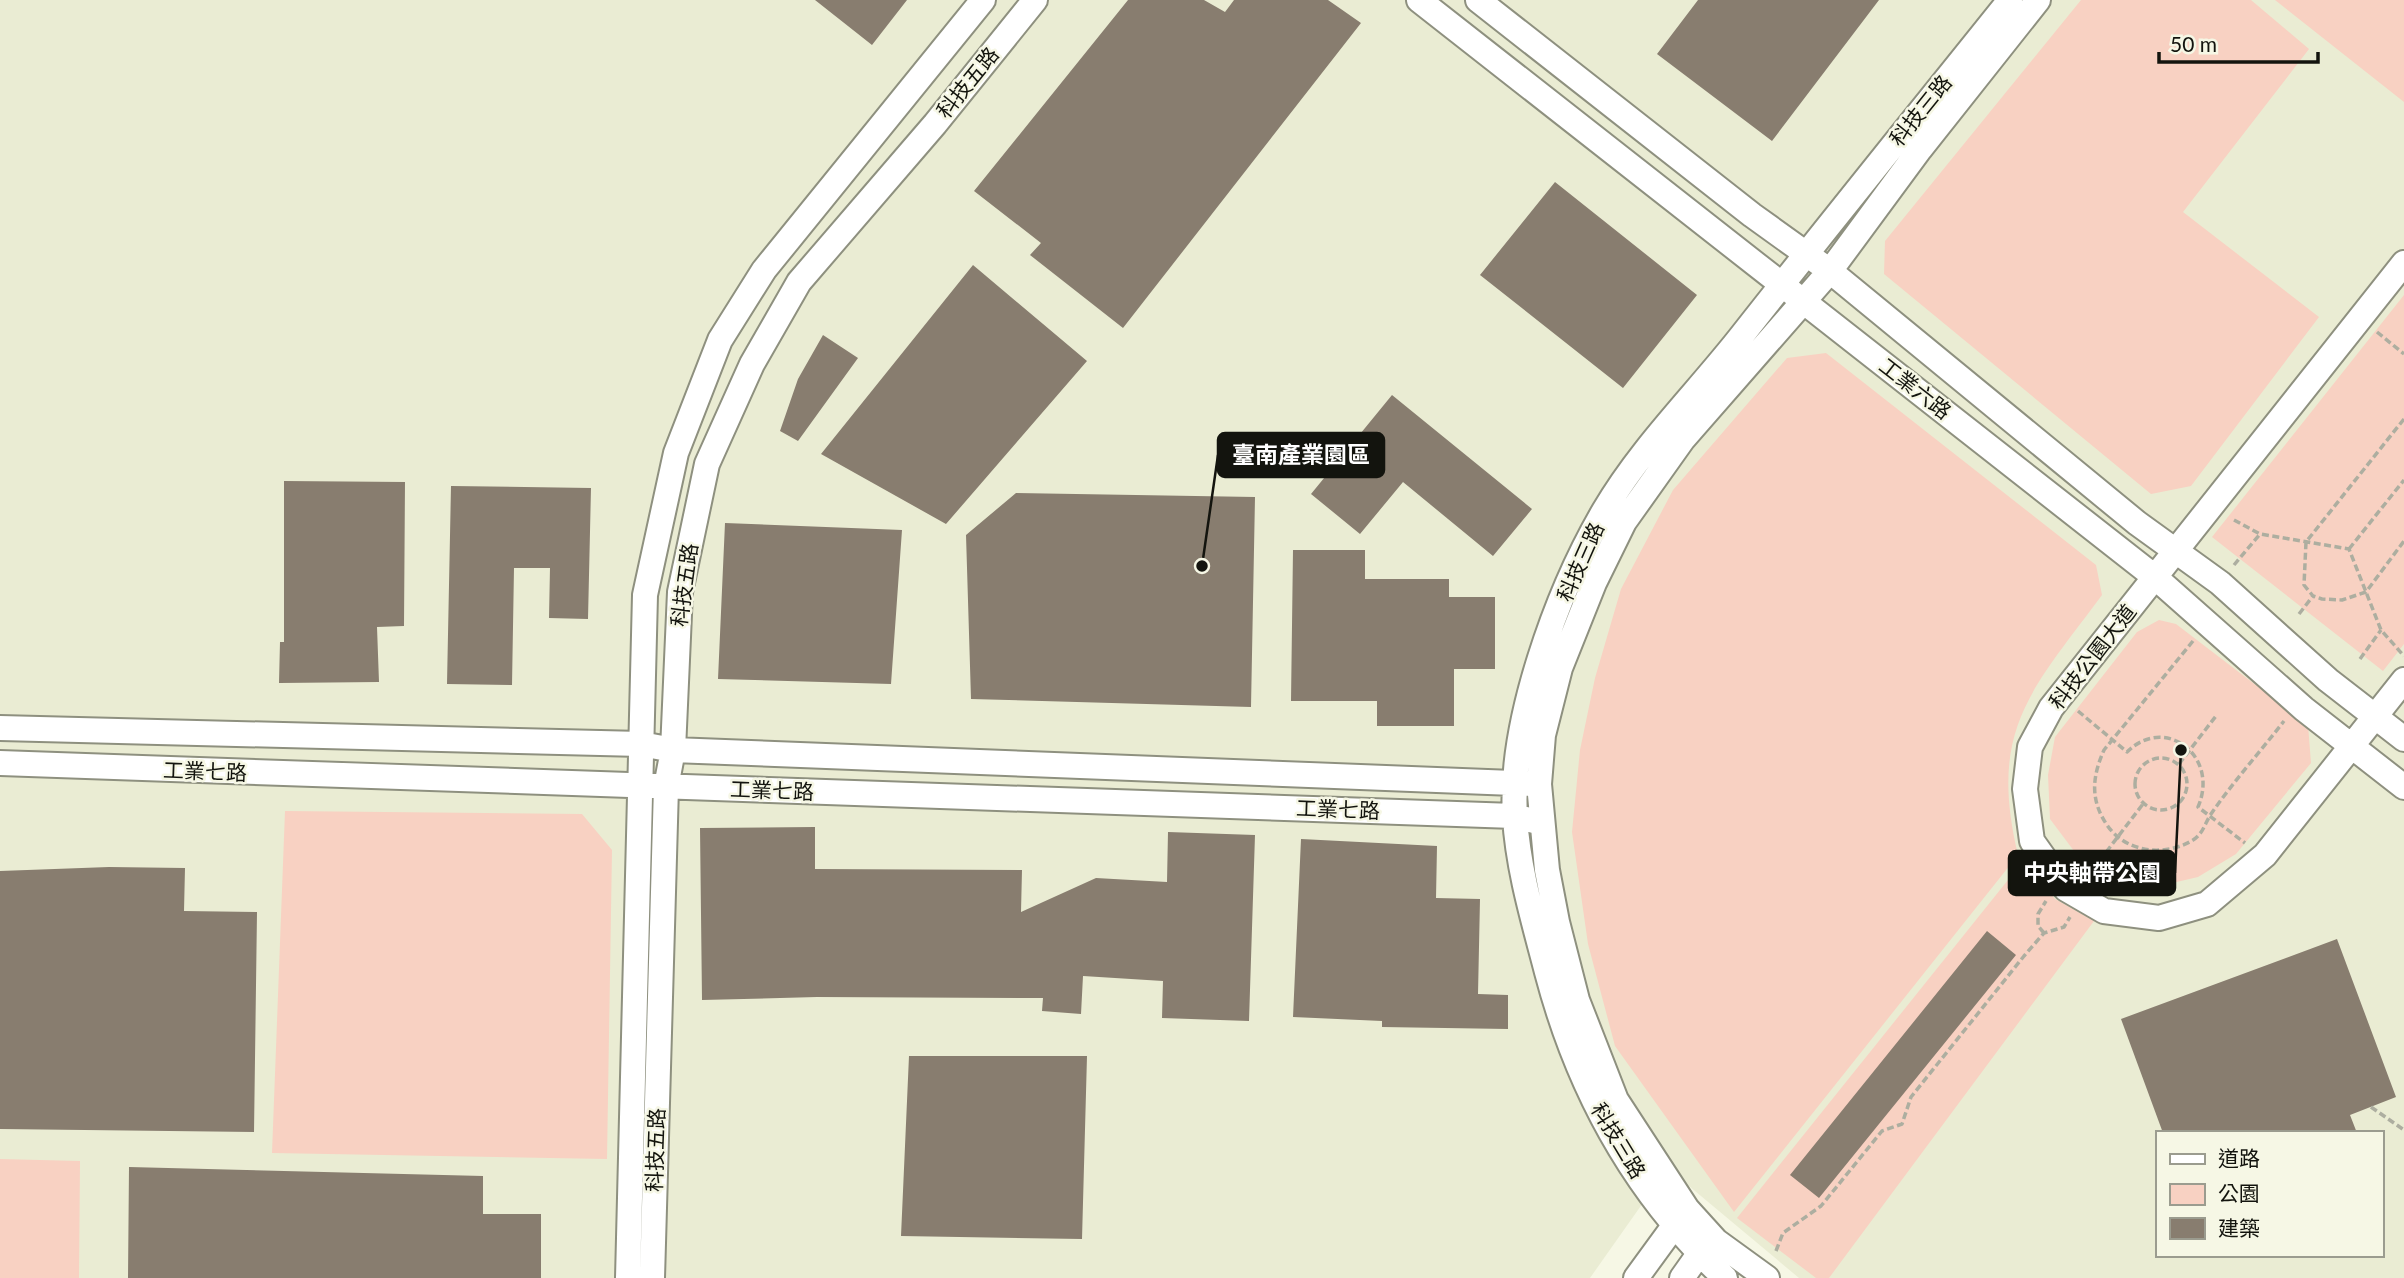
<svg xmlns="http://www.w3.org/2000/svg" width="2404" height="1278" font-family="Lato,'Noto Sans TC',sans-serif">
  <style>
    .built { fill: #eaecd3; fill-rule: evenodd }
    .green { fill: #f8d1c2 }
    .building { fill: #887d6f }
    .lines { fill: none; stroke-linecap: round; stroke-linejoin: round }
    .minor-casing { stroke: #8e907f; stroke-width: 28 }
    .path { stroke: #adaea0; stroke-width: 3.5; stroke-dasharray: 7 3.5; stroke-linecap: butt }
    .minor { stroke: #fff; stroke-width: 24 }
    .labels { text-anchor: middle; stroke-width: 5; stroke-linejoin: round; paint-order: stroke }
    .street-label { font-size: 21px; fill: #13140e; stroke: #f6f7e5 }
    .leader { fill: none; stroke: #13140e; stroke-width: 2.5 }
    .callout-dot { fill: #13140e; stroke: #f6f7e5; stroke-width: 2.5 }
    .callout { fill: #13140e; stroke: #13140e; stroke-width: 2.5 }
    .callout-label { font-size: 23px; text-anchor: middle; font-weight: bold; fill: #fff }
  </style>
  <rect width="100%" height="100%" fill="#f6f7e5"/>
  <path class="built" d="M0,0H2404V1278H1799L1689,1186L1645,1200L1590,1278H0ZM2157,1133H2381V1255H2157Z"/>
  <path class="green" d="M2081,0H2251L2309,49L2183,212L2319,317L2191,486L2151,494L1884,274L1885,241Z
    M2275,0H2404V102Z
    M2404,295V644L2383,671L2212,537Z
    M1826,353L2096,565L2102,595C2031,691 1988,729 2018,855L1734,1212L1615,1046L1588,944L1572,832L1580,750L1595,678L1621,589L1673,490L1787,358Z
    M2159,620L2176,624L2308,725L2311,763L2236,854L2198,877L2151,888L2105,875L2074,851L2050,819L2048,775L2055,737L2137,632Z
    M285,811L582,814L612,850L607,1159L272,1153Z
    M2024,860L2055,899L2094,921L1829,1278H1816L1737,1218Z
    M0,1159L80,1161L79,1278H0Z"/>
  <path class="building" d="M815,0H907L872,45Z
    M1128,0H1204L1225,12L1234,0H1328L1361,23L1123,328L1030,255L1041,243L974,191Z
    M1698,0H1879L1772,141L1657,54Z
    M1555,182L1697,295L1623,388L1480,275Z
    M973,265L1087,361L946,524L821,454Z
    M823,335L858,358L798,441L780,431L798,379Z
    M1392,395L1532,509L1493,556L1403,482L1360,534L1311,494Z
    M284,481L405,482L404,626L377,627L379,682L279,683L280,642H284Z
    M451,486L591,488L588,619L549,618L550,568H514L512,685L447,684Z
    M1016,493L1255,497L1251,707L971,699L966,535Z
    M725,523L902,530L891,684L718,679Z
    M1293,550H1365V579H1449V597H1495V669H1454V726H1377V701H1291Z
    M815,827V869L1022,870L1021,912L1096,878L1167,882L1168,832L1255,835L1249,1021L1162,1018L1163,981L1083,976L1081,1014L1042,1011L1043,998L817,997L702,1000L700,828Z
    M1301,839L1437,846L1436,898L1480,899L1478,994L1508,995V1029L1382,1027V1021L1293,1017Z
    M109,867L185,868L184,911L257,912L254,1132L0,1129V871Z
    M1987,931L2016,955L1819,1198L1790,1175Z
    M2337,939L2396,1097L2350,1115L2357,1133H2163L2121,1019Z
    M909,1056H1087L1082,1239L901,1236Z
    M129,1167L483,1176V1214H541V1278H128Z"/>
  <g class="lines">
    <defs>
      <path id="minor" d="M1419,0L2156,578L2304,709L2404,787
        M1478,0L1752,215L1830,271L2137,523L2220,583L2328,680L2404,739
        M2404,263L2051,708L2030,747L2025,789L2032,841L2066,889L2104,911L2159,918L2207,904L2265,855L2404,680
        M0,728L641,744L673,750L1539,784
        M0,763L1514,816L1542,823
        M628,1278L645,595L676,453L720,340L764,270L983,0
        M652,1278L666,787L673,750L680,592L707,464L752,364L799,282L935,124L1035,0
        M1636,1278L1682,1215
        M1682,1278L1699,1254L1711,1245
        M1725,1278C1635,1194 1578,1090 1547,972C1534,922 1518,869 1515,817C1509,723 1557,592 1604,511C1642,446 1697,393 1743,334C1831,222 1921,111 2010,0
        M1767,1278L1716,1241L1687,1209L1616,1100L1577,1000L1557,922L1547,870L1539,784L1543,735L1560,668L1594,583L1624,522L1683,439L1830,271L1920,149L2038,0"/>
    </defs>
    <use href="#minor" class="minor-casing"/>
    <path class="path" d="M2377,332L2404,354
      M2404,419L2306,542L2304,585L2313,596L2322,599L2342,600L2366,592L2404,541
      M2234,520L2260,534L2349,549L2381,630L2404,656
      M2349,549L2404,480
      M2234,565L2260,534
      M2299,614L2313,596
      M2193,641L2104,750C2092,777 2090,800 2107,825C2126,853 2165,857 2193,840C2203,834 2205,823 2211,814C2233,782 2260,752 2284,721
      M2360,659L2381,630
      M2078,711L2127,752C2165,714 2220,756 2198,807L2245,843
      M2135 784a26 26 0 1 1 52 0a26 26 0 1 1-52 0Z
      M2179,764L2216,716
      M2087,877L2143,804
      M2044,933L2038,926V914L2046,901
      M2371,1107L2404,1130
      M1776,1251L1783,1233L1821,1206L1882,1131L1902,1124L1911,1097L2024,956L2044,933L2064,927L2070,917"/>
    <use href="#minor" class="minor"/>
  </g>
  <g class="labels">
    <g class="street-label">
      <text transform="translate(968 83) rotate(-51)" y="7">科技五路</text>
      <text transform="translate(1921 111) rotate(-51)" y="7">科技三路</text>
      <text transform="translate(1915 389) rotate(38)" y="7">工業六路</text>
      <text transform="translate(1581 562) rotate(-66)" y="7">科技三路</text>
      <text transform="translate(685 585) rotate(-82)" y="7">科技五路</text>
      <text transform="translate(2093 657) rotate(-52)" y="7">科技公園大道</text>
      <text transform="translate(205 772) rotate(2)" y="7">工業七路</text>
      <text transform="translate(772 791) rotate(2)" y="7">工業七路</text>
      <text transform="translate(1338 810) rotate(2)" y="7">工業七路</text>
      <text transform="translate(1618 1141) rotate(59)" y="7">科技三路</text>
      <text transform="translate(656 1150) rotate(-88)" y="7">科技五路</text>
    </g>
  </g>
  <path class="leader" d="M1202 566L1218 455M2181 750L2175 873"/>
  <g class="callout-dot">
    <circle cx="1202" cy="566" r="7"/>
    <circle cx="2181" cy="750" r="7"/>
  </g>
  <g class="callout">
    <rect x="1218" y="433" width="166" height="44" rx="7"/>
    <rect x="2009" y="851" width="166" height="44" rx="7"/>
  </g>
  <g class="callout-label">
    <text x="1301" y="463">臺南產業園區</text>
    <text x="2092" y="881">中央軸帶公園</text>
  </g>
  <rect x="2156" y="1131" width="228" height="126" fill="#f6f7e5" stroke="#9b9c8f" stroke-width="2"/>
  <rect x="2170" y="1154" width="35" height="10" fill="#ffffff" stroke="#9b9c8f" stroke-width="2"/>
  <text x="2218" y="1166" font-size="21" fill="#13140e">道路</text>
  <rect x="2170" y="1184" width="35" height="21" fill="#f8d1c2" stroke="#9b9c8f" stroke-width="2"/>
  <text x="2218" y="1201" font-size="21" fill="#13140e">公園</text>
  <rect x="2170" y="1218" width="35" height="21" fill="#887d6f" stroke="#9b9c8f" stroke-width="2"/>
  <text x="2218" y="1236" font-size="21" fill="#13140e">建築</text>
  <path d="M2159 52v10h159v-10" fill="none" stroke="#13140e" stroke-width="3.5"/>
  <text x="2170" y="52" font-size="21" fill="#13140e" stroke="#f6f7e5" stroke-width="5" paint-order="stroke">50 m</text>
</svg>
